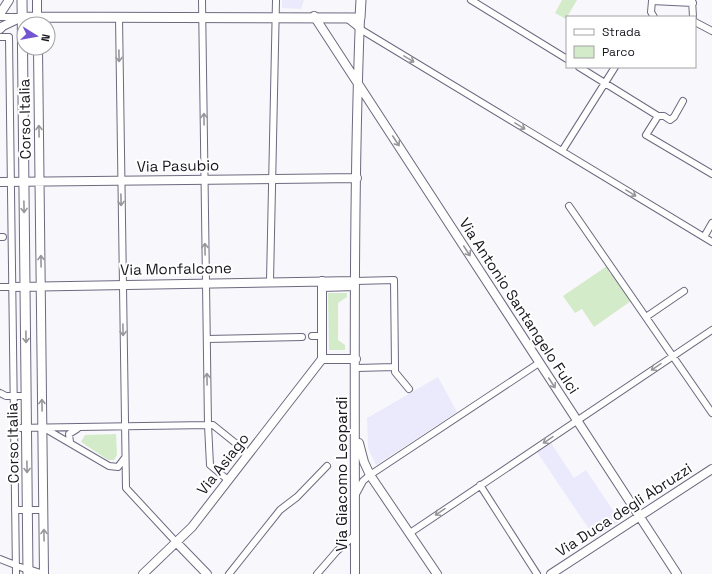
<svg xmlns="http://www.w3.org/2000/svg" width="712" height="574" font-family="'Space Grotesk',sans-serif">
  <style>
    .built { fill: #ebe9fc }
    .green { fill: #d4ebca }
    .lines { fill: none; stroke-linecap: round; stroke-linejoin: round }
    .street-casing { stroke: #6c6a7f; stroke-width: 8 }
    .secondary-casing { stroke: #6c6a7f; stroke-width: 10 }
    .primary-casing { stroke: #6c6a7f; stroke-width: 11 }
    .street { stroke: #fff; stroke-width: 6 }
    .secondary { stroke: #fff; stroke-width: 8 }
    .primary { stroke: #fff; stroke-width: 9 }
    .oneway { stroke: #97979b }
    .labels { text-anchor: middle; stroke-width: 4; stroke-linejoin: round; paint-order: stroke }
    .street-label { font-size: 15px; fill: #181720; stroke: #fff }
  </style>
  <rect width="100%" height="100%" fill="#f8f7fc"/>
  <path class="built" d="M282,0H304L301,9L282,8Z
    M438,377L457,412L376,465L368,448L367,417H369Z
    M551,443L574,478L586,470L620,521L595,538L537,452Z"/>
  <path class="green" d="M562,0H577L566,19L555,13Z
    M607,266L610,274L613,275L631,301L594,327L582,309L575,313L563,296Z
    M328,293H347V297L338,303V340L345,345V350H329Z
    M116,434L117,455L114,460H108L81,442L85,435Z"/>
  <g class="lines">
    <defs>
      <path id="street" d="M202,0L208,425H213L249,454
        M471,0L567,59
        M692,0L693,17
        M0,17H20
        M119,17L126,488L176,542
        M345,17L360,29L712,242
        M654,17L651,12L652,1L693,3
        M695,22L712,31
        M0,37H9L16,574
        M579,67L658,116
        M658,116L646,135L712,174
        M658,116H664L670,120L674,117L683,101
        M562,151L615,67
        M569,206L712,413
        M0,237H3
        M704,237L712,223
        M270,281L276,0
        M355,281L394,280L395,367L356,368
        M0,287H12
        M646,317L684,291
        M312,336H322
        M207,339L302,337
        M395,367V372L409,389
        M0,393L6,396H26
        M14,428L208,425L210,465L228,480
        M44,428L109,466L118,467L124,459
        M70,442L69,434L77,429
        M480,485L537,574
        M356,494L363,481L370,475L539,363
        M15,510H44
        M410,533L712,330
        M0,559L28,570
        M229,574L280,510L297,497L327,466
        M317,574L337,551L355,535"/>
      <path id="secondary" d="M37,0V24
        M0,14L9,0
        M314,16L677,574
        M0,29L3,26L22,17
        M38,48L44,574
        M0,182L357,178
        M322,281V359H356
        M12,287L355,281
        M322,287L355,286
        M359,443L364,462L370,475L437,574
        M176,542L207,574
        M28,570L40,574
        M143,574L192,527L322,359
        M355,574C355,389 353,203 360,18
        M551,574L712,469"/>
      <path id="primary" d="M22,0L28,574
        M22,17L360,18L361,0"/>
    </defs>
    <use href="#street" class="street-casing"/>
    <use href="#secondary" class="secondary-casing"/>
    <use href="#primary" class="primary-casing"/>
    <use href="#street" class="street"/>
    <use href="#secondary" class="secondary"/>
    <use href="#primary" class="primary"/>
  </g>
  <defs><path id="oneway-shaft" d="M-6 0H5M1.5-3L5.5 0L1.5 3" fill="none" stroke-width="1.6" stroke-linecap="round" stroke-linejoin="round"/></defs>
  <g class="oneway">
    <use href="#oneway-shaft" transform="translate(119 56) rotate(89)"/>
    <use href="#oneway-shaft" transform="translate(409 59) rotate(31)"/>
    <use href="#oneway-shaft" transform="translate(204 119) rotate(-91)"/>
    <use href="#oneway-shaft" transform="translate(520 126) rotate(31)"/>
    <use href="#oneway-shaft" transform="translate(39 131) rotate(-91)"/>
    <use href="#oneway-shaft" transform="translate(396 141) rotate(57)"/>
    <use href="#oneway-shaft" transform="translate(631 193) rotate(31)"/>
    <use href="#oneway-shaft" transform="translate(121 200) rotate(89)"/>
    <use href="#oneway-shaft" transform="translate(24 207) rotate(89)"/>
    <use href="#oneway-shaft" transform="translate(205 249) rotate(-91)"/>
    <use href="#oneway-shaft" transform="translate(467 251) rotate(57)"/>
    <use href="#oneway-shaft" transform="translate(41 261) rotate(-91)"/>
    <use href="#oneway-shaft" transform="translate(123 330) rotate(89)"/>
    <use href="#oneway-shaft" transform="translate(26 337) rotate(89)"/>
    <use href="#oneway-shaft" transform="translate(656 367) rotate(146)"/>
    <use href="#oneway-shaft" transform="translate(207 379) rotate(-91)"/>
    <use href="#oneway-shaft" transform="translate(552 383) rotate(57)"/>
    <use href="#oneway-shaft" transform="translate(42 405) rotate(-91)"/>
    <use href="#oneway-shaft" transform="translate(548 440) rotate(146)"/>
    <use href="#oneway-shaft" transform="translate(27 467) rotate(89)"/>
    <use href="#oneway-shaft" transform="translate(440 512) rotate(146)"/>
    <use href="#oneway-shaft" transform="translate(44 535) rotate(-91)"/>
  </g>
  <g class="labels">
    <g class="street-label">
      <text transform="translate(25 119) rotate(-91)" y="5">Corso Italia</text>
      <text transform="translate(178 166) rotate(-1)" y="5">Via Pasubio</text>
      <text transform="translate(176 269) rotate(-1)" y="5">Via Monfalcone</text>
      <text transform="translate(519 306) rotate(57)" y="5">Via Antonio Santangelo Fulci</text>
      <text transform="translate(13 443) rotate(-91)" y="5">Corso Italia</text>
      <text transform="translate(223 464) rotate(-52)" y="5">Via Asiago</text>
      <text transform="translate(342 474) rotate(-90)" y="5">Via Giacomo Leopardi</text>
      <text transform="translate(624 510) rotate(-33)" y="5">Via Duca degli Abruzzi</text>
    </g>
  </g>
  <rect x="566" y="16" width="130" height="52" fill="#ffffff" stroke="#a3a2a6"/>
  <rect x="574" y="29" width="20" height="6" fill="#ffffff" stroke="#a3a2a6"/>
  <text x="602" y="36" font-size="12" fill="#181720">Strada</text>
  <rect x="574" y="46" width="20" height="12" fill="#d4ebca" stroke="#a3a2a6"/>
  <text x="602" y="56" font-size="12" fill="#181720">Parco</text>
  <g transform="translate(36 36) rotate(101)"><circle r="19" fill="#ffffff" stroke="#a3a2a6"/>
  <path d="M0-3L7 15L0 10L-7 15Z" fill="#7355cf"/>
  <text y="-6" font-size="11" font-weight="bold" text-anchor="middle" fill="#181720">N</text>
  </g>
</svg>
